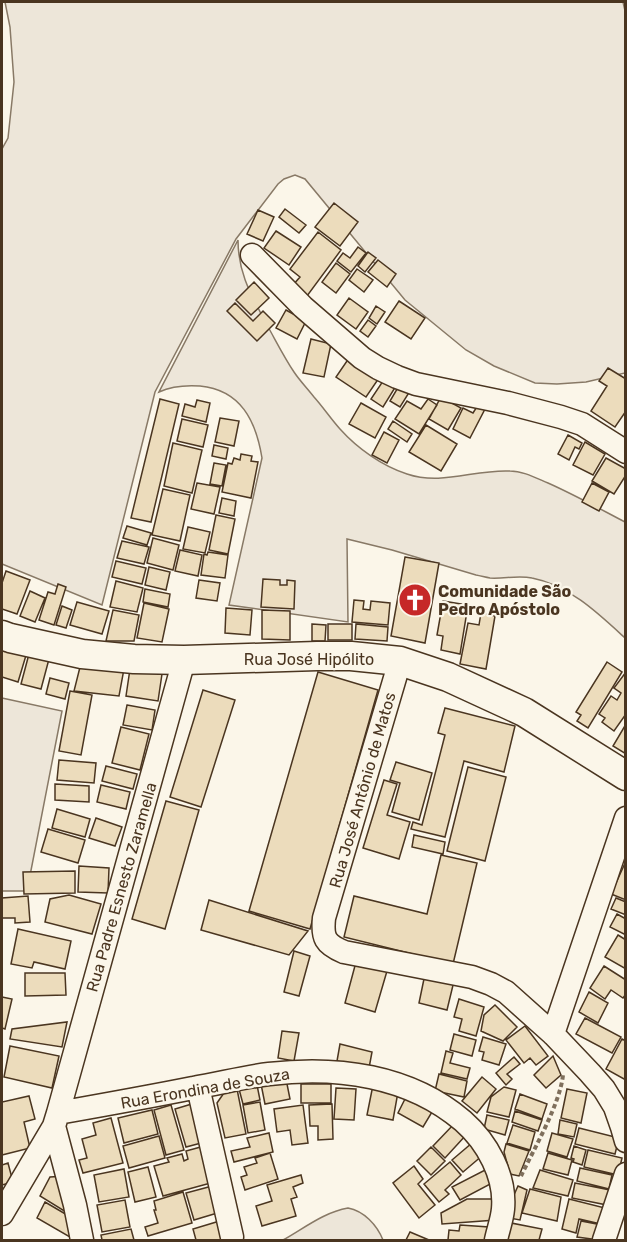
<svg xmlns="http://www.w3.org/2000/svg" width="627" height="1242" font-family="Rubik,sans-serif">
  <style>
    .green { fill: #ede6d9; stroke: #887966; stroke-width: 1.5 }
    .building { fill: #ecdcbc; stroke: #4a3520; stroke-width: 1.5 }
    .lines { fill: none; stroke-linecap: round; stroke-linejoin: round }
    .minor-casing { stroke: #4a3520; stroke-width: 25 }
    .major-casing { stroke: #4a3520; stroke-width: 31 }
    .path { stroke: #7f6f5c; stroke-width: 4; stroke-dasharray: 4.5 3; stroke-linecap: butt }
    .minor { stroke: #fbf6e9; stroke-width: 22 }
    .major { stroke: #fbf6e9; stroke-width: 28 }
    .labels { text-anchor: middle; stroke-width: 4.5; stroke-linejoin: round; paint-order: stroke }
    .poi-label { font-size: 16px; font-weight: bold; fill: #4a3520; stroke: #fbf6e9; text-anchor: start }
    .street-label { font-size: 16px; fill: #4a3520; stroke: #fbf6e9 }
  </style>
  <rect width="100%" height="100%" fill="#fbf6e9"/>
  <path class="green" d="M5,2H623L626,15L625,373L586,382L557,384L535,383L494,366L466,350L405,300L305,179L295,175L284,179L278,184L236,239L155,392L102,605L2,564V149L8,138L14,82L10,27Z
    M238,240C238,274 252,296 267,325C276,341 284,357 294,372C300,381 307,388 314,397C323,407 331,419 340,429C357,448 382,466 407,474C442,486 475,469 510,471C523,471 536,478 548,483C575,495 600,509 625,522V638C599,614 569,585 532,578C518,575 504,579 490,578C485,577 481,576 476,575L392,550L347,539L348,622L229,605L262,458C256,421 241,390 200,386C186,385 172,386 159,392Z
    M2,698L62,711L27,891H2Z
    M348,1208C364,1211 377,1225 383,1240H283C303,1229 324,1212 348,1208Z"/>
  <path class="building" d="M334,203L358,222L340,246L315,227Z
    M285,209L306,225L299,233L279,217Z
    M258,210L274,217L263,241L247,234Z
    M276,231L301,247L289,265L264,248Z
    M318,232L341,250L307,296L293,285L300,277L290,269Z
    M358,247L366,253L351,272L337,261L343,253L350,258Z
    M368,252L376,258L365,272L358,266Z
    M378,260L396,274L387,287L368,272Z
    M336,263L350,274L336,293L322,282Z
    M357,269L373,280L364,292L349,280Z
    M254,282L269,298L251,315L236,300Z
    M349,298L368,312L356,329L337,315Z
    M399,301L425,318L411,339L385,322Z
    M235,303L253,321L263,311L275,323L257,341L227,311Z
    M376,306L385,312L377,324L369,318Z
    M286,310L306,321L297,339L276,328Z
    M368,320L376,326L368,337L360,331Z
    M311,339L331,344L324,377L303,373Z
    M349,358L379,378L366,397L336,377Z
    M608,368L626,379V411L615,427L591,411L607,386L599,381Z
    M385,378L396,386L383,407L371,399Z
    M400,384L410,391L400,407L390,401Z
    M441,397L461,408L448,430L429,419Z
    M160,399L179,404L151,522L131,518Z
    M428,399L437,405L419,434L395,419L407,401L421,409Z
    M197,400L210,403L206,422L182,416L185,404L195,407Z
    M361,403L386,417L375,438L349,424Z
    M478,405L485,409L470,438L453,429L463,408L473,413Z
    M220,418L239,421L234,446L215,442Z
    M182,419L208,425L203,447L177,441Z
    M393,421L412,434L407,442L388,429Z
    M426,425L457,444L441,471L409,452Z
    M384,432L399,440L387,463L372,455Z
    M568,435L582,443L579,449L575,447L569,460L558,454Z
    M585,442L605,454L593,475L573,465Z
    M173,443L202,450L192,493L164,486Z
    M214,445L228,448L226,459L212,456Z
    M241,454L252,456L251,461L258,462L251,498L222,492L228,463L232,464L234,458L240,460Z
    M606,458L626,469V475L614,494L592,481Z
    M214,463L226,465L222,486L210,484Z
    M197,483L220,487L214,514L191,509Z
    M592,483L609,492L599,511L582,502Z
    M163,489L190,495L180,541L152,535Z
    M222,498L236,501L234,516L219,513Z
    M216,515L235,519L228,554L209,550Z
    M127,526L151,533L147,545L123,538Z
    M188,527L210,532L205,553L183,549Z
    M153,538L179,545L173,570L147,563Z
    M122,541L149,547L144,564L117,558Z
    M180,550L202,555L198,576L175,571Z
    M208,552L228,555L225,578L201,575L204,554L207,555Z
    M405,557L439,563L425,643L391,636Z
    M116,561L146,568L142,584L112,577Z
    M149,567L170,572L166,590L145,585Z
    M6,571L30,580L17,614L2,609V583Z
    M263,579L280,580V585H287V580L295,581L294,609L261,607Z
    M199,580L220,583L217,601L196,598Z
    M116,581L143,588L137,612L110,607Z
    M58,584L66,587L54,625L39,620L48,592L55,594Z
    M145,589L170,594L168,607L143,602Z
    M30,591L45,598L35,622L20,616Z
    M354,600L364,601L363,609L370,610L371,601L390,603L388,625L352,622Z
    M443,601L468,605L460,654L441,650L443,636L437,635Z
    M77,602L109,611L102,634L70,625Z
    M144,603L169,609L162,642L137,638Z
    M62,606L72,610L66,628L56,625Z
    M226,608L252,610L250,635L225,633Z
    M113,610L139,615L134,641H106Z
    M262,610L290,611V640L262,639Z
    M481,613L495,616L486,669L460,664L468,623L479,625Z
    M312,624L326,625L325,641H312Z
    M328,624H352V640H328Z
    M356,624L388,627L387,641L355,639Z
    M2,645L27,652L18,682L2,677Z
    M29,654L49,659L41,689L21,684Z
    M607,662L622,672L588,728L577,721L581,715L576,712Z
    M81,663L124,669L119,696L74,691Z
    M130,669L162,674L158,701L126,696Z
    M318,672L378,690L310,929L249,911Z
    M626,672V714L614,731L602,722L605,718L599,714L611,696L617,700L621,693L614,688Z
    M50,678L69,683L65,699L46,694Z
    M203,690L235,700L201,807L170,797Z
    M70,691L92,695L81,755L59,751Z
    M127,705L155,710L152,730L123,725Z
    M445,708L515,726L504,772L464,761L445,837L411,829L413,822L422,825L445,735L438,733Z
    M626,724V754L613,746Z
    M121,727L149,734L140,770L112,763Z
    M59,760L96,763L94,783L57,780Z
    M396,762L432,773L419,820L392,812L400,783L390,780Z
    M106,766L137,774L133,789L102,781Z
    M468,767L506,777L485,861L447,851Z
    M384,780L397,784L387,815L410,822L399,859L363,848Z
    M55,784L89,786V802L55,800Z
    M101,785L130,792L126,809L97,802Z
    M166,801L199,810L165,929L132,919Z
    M57,809L90,819L85,837L52,828Z
    M96,818L122,827L115,846L89,838Z
    M48,829L85,840L78,863L41,852Z
    M414,835L445,842L443,854L412,847Z
    M441,855L477,863L453,964L344,937L354,896L427,914Z
    M626,861V900L611,894Z
    M79,866L109,868L108,893L78,892Z
    M75,871V893L24,894L23,872Z
    M69,895L101,904L92,934L45,922L50,899Z
    M28,896L30,922L15,923V918H2V898Z
    M616,898L626,902V915L611,909Z
    M209,900L308,931L289,955L201,930Z
    M617,914L626,919V935L610,927Z
    M18,929L71,941L65,969L34,962L32,968L11,964Z
    M618,935L626,940V969L605,957Z
    M294,951L310,956L299,996L284,992Z
    M356,962L387,971L375,1012L345,1003Z
    M604,966L626,980V994L623,998L611,990L605,999L590,988Z
    M25,973H65L66,995L25,996Z
    M425,974L454,981L447,1010L419,1003Z
    M589,992L608,1003L598,1023L579,1012Z
    M2,997L12,999L5,1029L2,1028Z
    M459,999L484,1007L476,1036L459,1031L462,1019L454,1017Z
    M495,1005L517,1027L503,1041L481,1031L484,1015Z
    M585,1018L621,1037L612,1053L576,1034Z
    M67,1022L62,1047L10,1039L12,1029Z
    M525,1026L548,1056L536,1065L530,1058L524,1063L506,1040Z
    M282,1031L299,1033L294,1061L278,1058Z
    M454,1034L476,1040L472,1056L450,1050Z
    M483,1037L506,1044L499,1065L482,1060L484,1052L479,1051Z
    M622,1039L626,1041V1076L624,1079L606,1069Z
    M340,1044L372,1052L369,1068L337,1061Z
    M10,1046L59,1056L52,1088L4,1077Z
    M446,1051L453,1053L450,1063L470,1068L467,1079L441,1073Z
    M553,1056L561,1075L546,1088L534,1075Z
    M514,1057L520,1064L507,1074L512,1079L506,1085L496,1073Z
    M439,1074L467,1081L464,1097L435,1091Z
    M482,1077L496,1089L477,1113L462,1101Z
    M286,1079L290,1099L265,1104L261,1084Z
    M301,1084H331V1103H301Z
    M257,1085L260,1100L243,1104L239,1089Z
    M373,1085L398,1092L393,1120L367,1115Z
    M504,1087L516,1090L509,1117L487,1112L491,1097Z
    M336,1088L356,1089L354,1120L334,1119Z
    M237,1089L246,1134L225,1138L217,1103L226,1090Z
    M567,1089L587,1093L581,1123L561,1118Z
    M520,1094L547,1104L542,1119L515,1109Z
    M29,1096L35,1119L24,1122L30,1148L2,1155V1102Z
    M406,1097L432,1112L423,1127L398,1113Z
    M260,1102L265,1130L248,1133L243,1105Z
    M195,1103L205,1142L186,1147L175,1109Z
    M332,1104L333,1139L318,1140V1126H310L309,1105Z
    M171,1105L184,1150L166,1155L154,1110Z
    M303,1105L308,1143L292,1145L290,1130L277,1132L274,1109Z
    M152,1110L158,1134L124,1143L118,1118Z
    M515,1111L542,1120L538,1131L512,1122Z
    M487,1115L509,1120L505,1135L484,1129Z
    M111,1118L123,1163L83,1173L79,1160L87,1158L82,1139L96,1135L93,1123Z
    M560,1120L577,1124L574,1137L558,1134Z
    M454,1124L466,1135L445,1158L433,1146Z
    M513,1125L535,1132L530,1150L507,1143Z
    M579,1128L619,1138L615,1154L575,1144Z
    M269,1133L273,1152L234,1162L231,1151L250,1147L247,1138Z
    M552,1133L573,1139L567,1157L547,1151Z
    M159,1136L165,1158L129,1168L123,1146Z
    M472,1143L483,1155L463,1172L452,1160Z
    M506,1144L529,1151L519,1176L510,1174L504,1152Z
    M208,1145L218,1181L163,1196L154,1166L169,1162L167,1158L182,1154L184,1161L188,1159L186,1151Z
    M574,1146L586,1150L582,1165L573,1162L574,1159L571,1158Z
    M431,1147L445,1161L431,1175L417,1161Z
    M588,1150L622,1158L618,1175L584,1167Z
    M270,1153L278,1179L245,1190L241,1177L247,1175L244,1167L257,1163L255,1158Z
    M548,1153L572,1160L568,1175L543,1169Z
    M450,1162L461,1175L445,1190L449,1194L439,1202L424,1184Z
    M8,1163L13,1182L2,1185V1165Z
    M414,1166L423,1179L418,1184L435,1205L419,1218L393,1183Z
    M148,1167L156,1197L135,1202L128,1172Z
    M489,1168L496,1181L460,1200L452,1187Z
    M580,1168L612,1175L609,1189L577,1181Z
    M124,1169L129,1197L99,1202L94,1175Z
    M540,1170L573,1180L568,1196L533,1188Z
    M301,1175L303,1183L293,1187L297,1197L291,1199L296,1216L262,1226L256,1206L272,1201L267,1185Z
    M66,1176L74,1217L40,1196L50,1177Z
    M575,1183L610,1190L607,1205L572,1198Z
    M216,1185L224,1211L194,1220L186,1193Z
    M518,1186L527,1190L520,1220L504,1217Z
    M530,1189L561,1197L557,1221L522,1213Z
    M183,1192L192,1223L148,1236L145,1227L158,1223L154,1210H156L154,1201Z
    M467,1199H495L496,1220L442,1224L441,1213Z
    M569,1199L609,1209L605,1225L579,1219L576,1233L562,1229Z
    M125,1200L130,1227L102,1232L97,1205Z
    M45,1202L74,1219L75,1240L37,1218Z
    M223,1220L229,1240H196L193,1229Z
    M581,1221L602,1225L599,1240L577,1237Z
    M506,1222L542,1229L539,1240H503Z
    M460,1225L489,1227L488,1240H448L449,1230L459,1231Z
    M131,1229L134,1240H102L101,1235Z
    M410,1232L429,1240H406Z"/>
  <g class="lines">
    <defs>
      <path id="minor" d="M252,255L303,307L362,358L378,368L397,377L416,384L508,403L561,417L582,424L626,452
        M400,661L324,918C322,938 325,944 344,952L472,977L491,984L506,992L553,1034L590,1073L604,1089L615,1107L622,1127L626,1141
        M553,1034L626,818
        M198,1087L232,1237
        M58,1113C103,1105 148,1097 193,1088C218,1084 244,1077 269,1074C337,1066 409,1075 463,1121C487,1142 506,1176 503,1209C502,1220 498,1230 496,1240
        M54,1126L75,1205L82,1240
        M2,1214L54,1126L58,1113L184,660
        M604,1240L626,1174"/>
      <path id="major" d="M2,635L10,638L82,654L134,659L184,660L317,656H351L400,661L448,677L524,712L626,776"/>
    </defs>
    <use href="#minor" class="minor-casing"/>
    <use href="#major" class="major-casing"/>
    <path class="path" d="M521,1176C534,1149 560,1104 563,1075"/>
    <use href="#minor" class="minor"/>
    <use href="#major" class="major"/>
  </g>
  <defs>
    <symbol id="church-disc" viewBox="-11 -11 22 22"><circle r="9.5" fill="#c62828" stroke="#fbf6e9"/><path d="M-1.2-6h2.4v3.5h3.3v2.4h-3.3V6h-2.4V-.1h-3.3v-2.4h3.3Z" fill="#fff"/></symbol>
  </defs>
  <g fill-rule="evenodd">
    <use href="#church-disc" x="396" y="581" width="38" height="38"/>
  </g>
  <g class="labels">
    <g class="poi-label">
      <text x="438" y="597">Comunidade São<tspan x="438" dy="18">Pedro Apóstolo</tspan></text>
    </g>
    <g class="street-label">
      <text x="309" y="665">Rua José Hipólito</text>
      <text transform="translate(362 790) rotate(-74)" y="6">Rua José Antônio de Matos</text>
      <text transform="translate(121 887) rotate(-74)" y="6">Rua Padre Esnesto Zaramella</text>
      <text transform="translate(205 1088) rotate(-10)" y="6">Rua Erondina de Souza</text>
    </g>
  </g>
  <rect width="627" height="1242" fill="none" stroke="#4a3520" stroke-width="6"/>
</svg>
